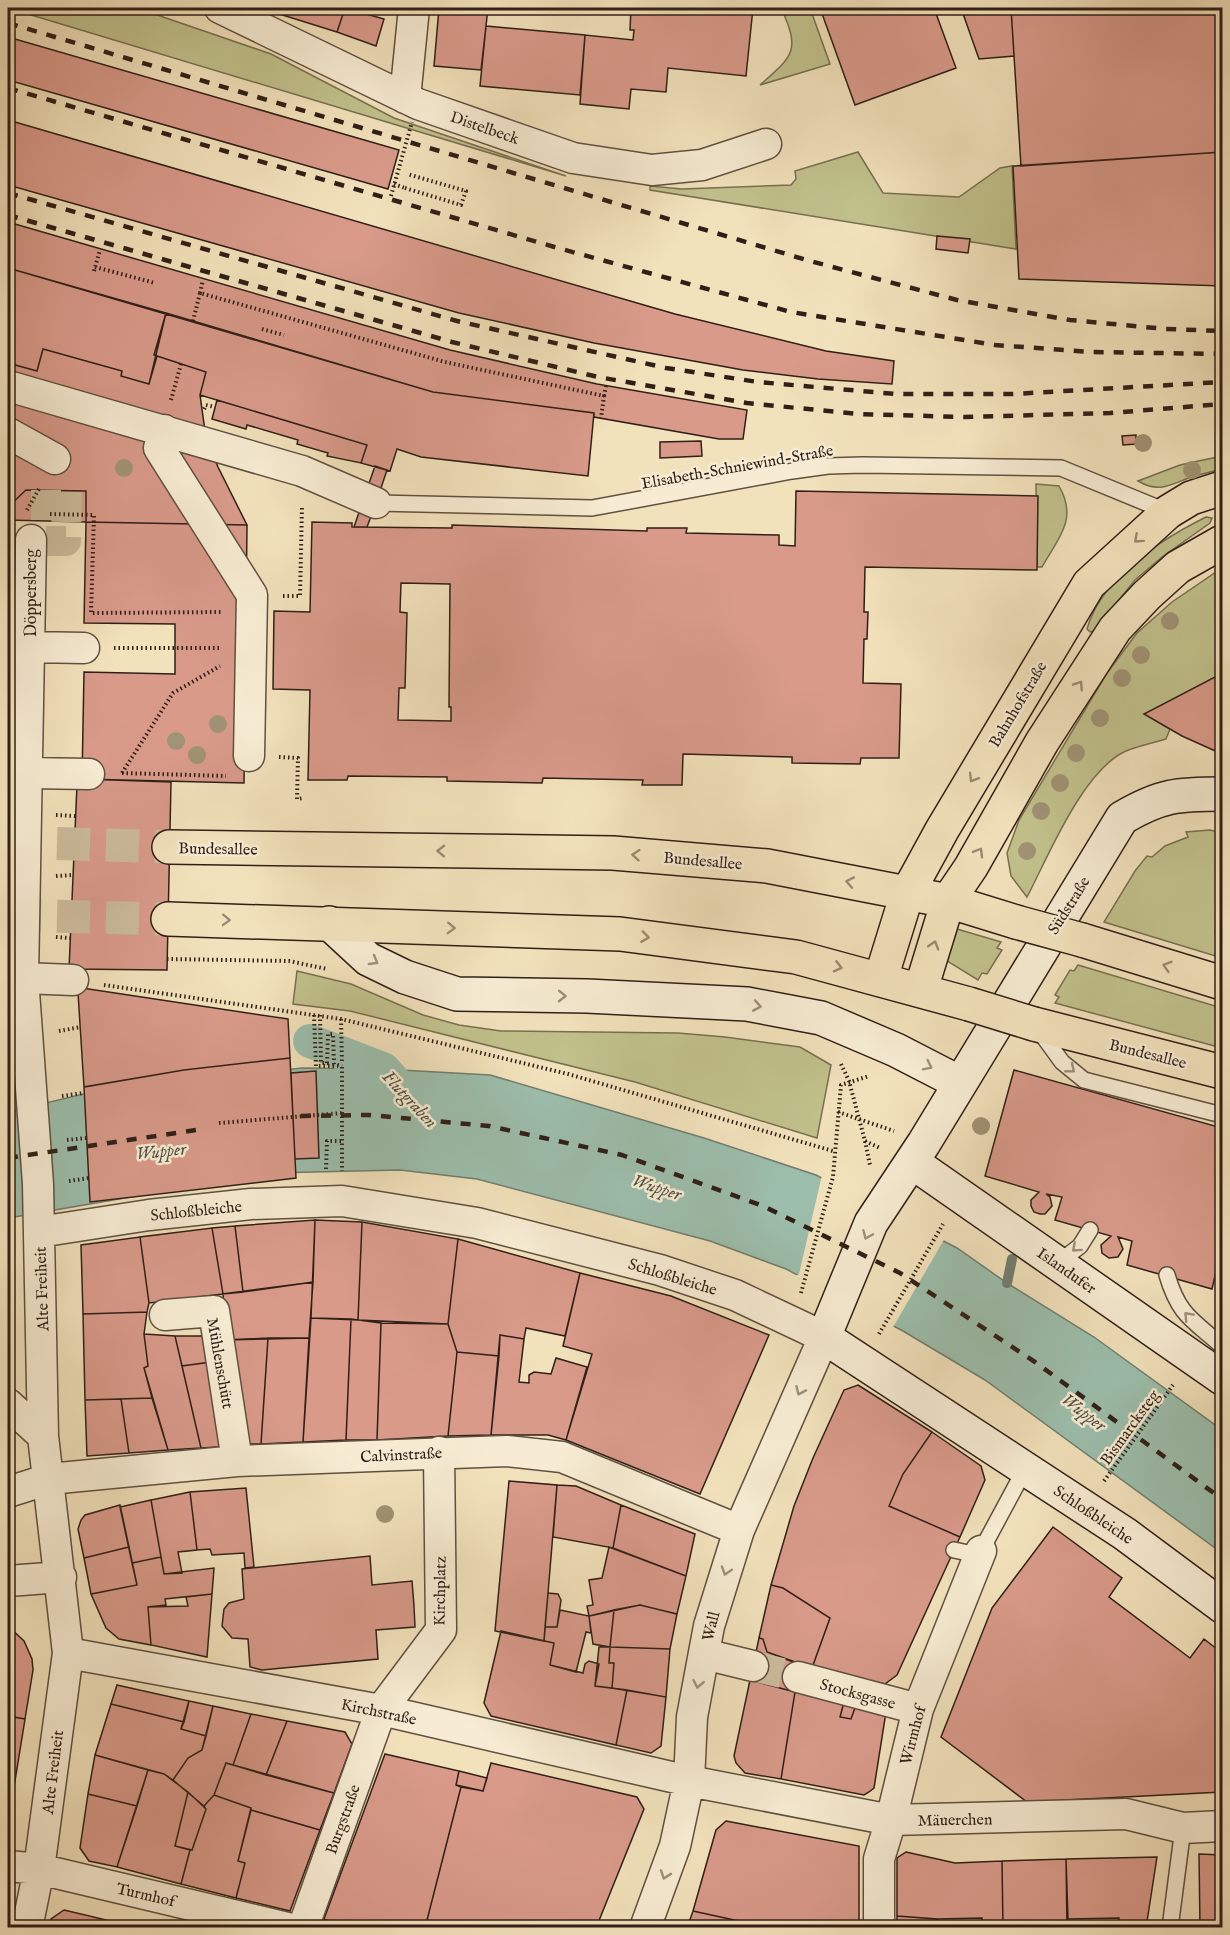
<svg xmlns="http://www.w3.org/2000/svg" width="1230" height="1935" font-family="'IM FELL English',serif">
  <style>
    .green { fill: #c1c18c; stroke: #787052; stroke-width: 1.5 }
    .water { fill: #9cbeac; stroke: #717e70; stroke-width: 1.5 }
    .pier { fill: #f2e2bc }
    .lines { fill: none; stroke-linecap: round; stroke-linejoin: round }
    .stream { stroke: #717e70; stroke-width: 10 }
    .canal { stroke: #9cbeac; stroke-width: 34 }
    .building { fill: #d99a8a; stroke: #301f17; stroke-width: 1.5; fill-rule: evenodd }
    .street-tunnel { stroke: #cbbb9b; stroke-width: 30; stroke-dasharray: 30 15; stroke-linecap: butt }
    .primary-tunnel { stroke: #cbbb9b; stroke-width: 33; stroke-dasharray: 33 16; stroke-linecap: butt }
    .lane-casing { stroke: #605040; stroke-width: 18 }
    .street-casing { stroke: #605040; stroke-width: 33 }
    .secondary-casing { stroke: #301f17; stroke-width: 36 }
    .primary-casing { stroke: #301f17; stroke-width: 36 }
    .path { stroke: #301f17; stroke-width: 4; stroke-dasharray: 1.5 3; stroke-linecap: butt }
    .lane { stroke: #f7ecd3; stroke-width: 15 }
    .street { stroke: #f7ecd3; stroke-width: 30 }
    .secondary { stroke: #f7ecd3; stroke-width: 33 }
    .primary { stroke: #f2e2bc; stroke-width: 33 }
    .rail { stroke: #301f17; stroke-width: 4.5; stroke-dasharray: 10 10; stroke-linecap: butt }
    .primary-bridge-casing { stroke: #301f17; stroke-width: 36; stroke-linecap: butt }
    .path-bridge { stroke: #301f17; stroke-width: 4; stroke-dasharray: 1.5 3; stroke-linecap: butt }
    .primary-bridge { stroke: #f2e2bc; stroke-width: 33 }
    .tree { fill: #a09274 }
    .oneway { stroke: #9b8a72 }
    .oneway2 { stroke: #9d907e }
    .labels { text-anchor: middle; stroke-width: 5; stroke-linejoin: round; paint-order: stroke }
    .street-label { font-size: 16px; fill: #301f17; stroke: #f7ecd3 }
    .water-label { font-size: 18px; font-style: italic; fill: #504f44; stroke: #f7ecd3 }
  </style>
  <rect width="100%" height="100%" fill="#f2e2bc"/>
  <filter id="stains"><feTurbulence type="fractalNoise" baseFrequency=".00333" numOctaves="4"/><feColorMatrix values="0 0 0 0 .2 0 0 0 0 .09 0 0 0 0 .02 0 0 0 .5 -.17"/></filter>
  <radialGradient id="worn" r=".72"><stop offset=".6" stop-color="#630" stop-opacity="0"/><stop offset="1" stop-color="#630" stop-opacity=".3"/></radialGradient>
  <path class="green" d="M8,8H137L271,54L394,118L566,176Z
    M781,8H810L830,64L760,85C793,56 801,51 781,8Z
    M858,152L883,193L959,197L1000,168L1012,166L1016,249L650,190V186L682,189L791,185L796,179L795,171Z
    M1222,456V469C1210,472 1197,475 1186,479C1166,487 1157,492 1138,481L1180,465Z
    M1036,484L1059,486C1078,519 1059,537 1042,567H1037Z
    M1206,517L1212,518L1210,523L1162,557L1135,580L1094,631L1090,632L1087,629C1102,576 1160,540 1206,517Z
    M1222,568V680L1215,677L1145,714L1170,729L1166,739C1153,743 1138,746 1126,751C1083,770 1048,857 1027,897L1011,876L1007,853L1019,820L1107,673L1137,633L1172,602Z
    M1210,830L1222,833V913L1215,932L1222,935V958L1104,922L1135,871L1147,856L1152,857L1165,846L1188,837L1186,832Z
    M957,929L1001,942L997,948L1002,950L987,974L982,973L978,980L947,961Z
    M1078,965L1222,1008V1048L1055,1003L1059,997L1055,995L1070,970L1074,971Z
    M297,971L351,984L423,1015L459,1025L501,1031L678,1033L725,1037L800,1047L831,1065L817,1138L635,1082L350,1011L293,1004Z"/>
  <path class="water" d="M302,1068L383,1069L490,1075L704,1138L816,1175L957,1248L1007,1283L1094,1337L1222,1430V1553L985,1380L903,1331L786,1269L710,1241L477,1179L400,1170L270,1173L8,1218V1112L92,1092Z"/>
  <path class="pier" d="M822,1175L945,1238L892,1329L794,1277L799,1274Z"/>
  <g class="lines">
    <path class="stream" d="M1007,1283L1012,1259"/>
    <path class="canal" d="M310,1041L383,1069L415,1104"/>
  </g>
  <path class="building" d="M277,8H345L337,32L276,13Z
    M345,8L384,19L376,46L337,32Z
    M439,8H488L481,70L434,66Z
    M631,8H753L746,76L668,68L666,92L631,89L629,109L580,104L585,35L633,40L634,30H630Z
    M820,8H934L956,68L855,105Z
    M961,8H1011L1014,56L979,59Z
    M1011,8H1222V152L1021,166Z
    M486,26L585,35L580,95L480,86Z
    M8,37L399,150L388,189L8,80Z
    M8,120L675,314L826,351L894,361L892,384L818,379L743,370L594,343L459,313L8,185Z
    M1222,152V286L1019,279L1013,166Z
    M8,222L450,350L597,384L747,410L743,439H719L594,417V413L433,392L8,268Z
    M937,236L970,239L968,253L936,249Z
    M8,268L166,313L149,384L121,376L122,371L43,349L37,371L8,363Z
    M166,313L433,392L594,413L588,476L421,457L397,449L390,471L361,463L367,445L200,395L206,372L154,355Z
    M43,349L122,371L121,376L149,384L157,356L206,372L200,395L206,438L218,467L247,525L86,522V491L26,490L8,507V363L37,371Z
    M217,400L367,445L361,463L327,456L328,453L297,444L298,440L247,425L246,429L212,419Z
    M1136,435V444L1123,445L1122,436Z
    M701,441L702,456L660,458V442Z
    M375,466L387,470L376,503L367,527H354Z
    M26,490L86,491V522L8,520V507Z
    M796,491L1038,496L1037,570L865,567L864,612H868L867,639H864L863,683L901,684L899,758H861L860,764L792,763V757L683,754L682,785H642L643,780L543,778L542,783L447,781V777L348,776L347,780H308L310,690L273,689L274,611L310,612L312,522L352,523V527L452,528V525L647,531V528H687L686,533L779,535V545L795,546ZM401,583L450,584L449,707H451V721L398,720L399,688H405L407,613L400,612Z
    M86,522L247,525L244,783L82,779L84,672L175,674V624L84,623Z
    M1215,677L1222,680V754L1182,736L1144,714Z
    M82,779L171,782L167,970L69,969L77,785Z
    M82,988L288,1019L290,1058L184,1070L84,1087L78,993Z
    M290,1058L296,1178L90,1202L84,1087L184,1070Z
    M1014,1070L1222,1128V1246L1212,1289L1127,1265L1132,1241L1118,1237L1123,1249L1118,1257L1109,1258L1102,1253L1101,1245L1111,1236L1055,1220L1062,1197L1046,1194L1050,1197L1052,1206L1045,1214H1040L1034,1212L1031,1206V1200L1039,1192L985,1176Z
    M316,1071L319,1158L295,1159L291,1073Z
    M315,1220L362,1222L358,1320L311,1318Z
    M315,1220L313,1282L243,1292L235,1226Z
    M362,1222L458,1239L448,1324L358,1320Z
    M235,1226L243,1292L223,1294L212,1228Z
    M212,1228L223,1294L149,1303L140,1237Z
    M140,1237L149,1303L147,1312L83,1314L81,1245Z
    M458,1239L580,1273L565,1336L526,1328L524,1339L500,1335L499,1356L457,1352L448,1324Z
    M580,1273L671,1296L769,1335L700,1494L566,1440L592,1354L563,1346Z
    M313,1282L309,1338L226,1340L223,1294Z
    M147,1312L144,1334L148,1366L144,1368L152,1398L85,1400L83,1314Z
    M311,1318L351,1319L346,1440L303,1442Z
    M351,1319L381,1323L377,1440H346Z
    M381,1323L448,1324L457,1352L448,1436L377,1440Z
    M144,1334L175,1336L201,1448L168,1450L144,1368L148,1366Z
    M500,1335L524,1339L519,1382L529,1383V1375L534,1372L551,1374L556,1358L587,1367L566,1440L548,1435H491Z
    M175,1336H206L211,1362L182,1366Z
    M268,1338L261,1444H247L226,1340Z
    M268,1338H309L303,1442L261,1444Z
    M457,1352L499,1356L491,1435L448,1436Z
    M211,1362L224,1441L219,1447L201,1448L182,1366Z
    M858,1385L932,1432L903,1474L889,1506L960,1537L897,1675L885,1684L812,1668L830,1618L783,1588L771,1585L794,1506L813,1458L844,1390Z
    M152,1398L168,1450L129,1453L121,1399Z
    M121,1399L129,1453L87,1456L85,1400Z
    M932,1432L981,1466L985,1480L960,1537L889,1506L903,1474Z
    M509,1481L557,1485L544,1641L495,1631Z
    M557,1485L576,1486L621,1505L613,1548L553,1537Z
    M246,1488L254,1567L245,1568L244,1553L212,1555L210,1549L197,1550L190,1492Z
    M190,1492L197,1550L178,1552L182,1573L164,1574L151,1500Z
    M151,1500L161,1557L132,1563L120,1507Z
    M120,1505L129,1547L84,1558L78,1529L81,1520L85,1515Z
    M621,1505L695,1534L686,1576L613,1548Z
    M1053,1527L1122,1578L1109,1597L1190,1658L1204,1639L1222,1653V1792L1027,1802L941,1737L992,1608Z
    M129,1547L137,1585L91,1594L84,1558Z
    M609,1547L686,1576L677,1614L640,1605L589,1616L587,1606L593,1605L589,1580L602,1578Z
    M370,1556L372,1585L412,1581L414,1606L415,1627L376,1630L378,1659L262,1670L250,1667L248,1639L232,1638L222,1626L224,1609L229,1603L244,1599L242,1569Z
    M161,1557L164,1574L214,1568L212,1594L165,1599L166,1605L148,1607L151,1645L119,1639L106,1628L91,1594L137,1585L132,1563Z
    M771,1585L783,1588L830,1618L812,1668L767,1652L763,1639L759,1638Z
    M548,1593L558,1594L561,1600L557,1627H545Z
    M212,1594L207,1657L151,1645L148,1607L188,1606L186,1597Z
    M640,1605L677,1614L670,1649L610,1647L614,1610Z
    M560,1610L589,1616L591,1633L586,1632L576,1672L550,1665L554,1643L544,1641L545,1627H557Z
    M614,1610L610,1647L593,1644L589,1616Z
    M8,1626L24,1641L32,1659L33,1670L25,1719L8,1716Z
    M501,1631L554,1643L550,1665L583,1673L585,1664L589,1661L599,1664L595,1686L627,1690L616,1745L491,1716L484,1703Z
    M759,1638L763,1639L767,1652L801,1665L795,1692L750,1680Z
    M599,1647H610L609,1663H614L612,1688L595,1686Z
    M610,1647L670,1649L666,1697L612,1688L614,1663H609Z
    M750,1680L795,1692L781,1779L745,1773L736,1763L734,1756Z
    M117,1685L189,1701L184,1722L111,1704Z
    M627,1690L666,1697L661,1746L651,1753L616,1745Z
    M795,1692L844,1702L840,1717L851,1719L856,1705L886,1712L874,1788L869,1792L864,1795L781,1779Z
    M189,1701L213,1706L206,1736L181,1729Z
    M844,1702L856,1705L851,1719L840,1717Z
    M111,1704L184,1722L181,1729L206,1736L202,1750L188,1758L173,1780L164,1774L95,1755Z
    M213,1706L251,1714L233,1765L226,1763L214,1795L204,1806L173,1780L188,1758L202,1750Z
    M251,1714L287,1721L266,1775L233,1765Z
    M8,1716L25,1719L14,1787L8,1786Z
    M287,1721L345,1732L352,1744L334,1793L266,1775Z
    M385,1754L459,1771L456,1785L461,1787L425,1928H349L324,1919Z
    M95,1755L148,1770L137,1806L88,1794Z
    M226,1763L334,1793L320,1830L251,1810V1808L214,1795Z
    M491,1763L637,1797L644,1809L596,1928H425L461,1787L483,1791Z
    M148,1770L164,1774L188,1792L175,1846L190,1850L181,1884L117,1867Z
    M459,1771L487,1778L483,1791L456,1785Z
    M8,1786L14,1787L8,1826Z
    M188,1792L206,1809L192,1850L175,1846Z
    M88,1794L137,1806L117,1867L89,1861L80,1848Z
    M214,1795L251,1808L238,1861L245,1863L236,1898L181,1884L190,1850H192L206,1809L204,1806Z
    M251,1810L320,1830L290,1911L236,1898L245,1863L238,1861Z
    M726,1821L859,1846V1928H771L693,1911L716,1830Z
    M906,1852L955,1863L1002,1861L1003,1928H982V1918L937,1919L897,1916V1858Z
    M1199,1854L1222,1855V1920L1217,1919L1216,1928H1200Z
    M1157,1857L1146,1928H1118L1119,1918L1068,1919L1066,1859Z
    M1066,1859L1067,1928H1003L1002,1861Z
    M64,1910L119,1923L118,1928H50L51,1919Z
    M693,1911L771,1928H687Z
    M897,1916L937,1919V1928H897Z"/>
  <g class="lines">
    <path class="street-tunnel" d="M46,490V541H66L67,491
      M753,1666L798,1677"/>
    <path class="primary-tunnel" d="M8,842L169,847
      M8,915L168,919"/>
    <defs>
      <path id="lane" d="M376,503L592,508L792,471L828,466L863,465L1061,468L1168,512
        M1038,1029L1062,1062L1084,1080L1222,1115
        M1058,1263L1080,1246L1090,1230
        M1167,1275C1179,1316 1193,1320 1222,1346
        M954,1550L973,1554L981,1551L1025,1469
        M1170,1928L1183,1828"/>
      <path id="street" d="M220,8L418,104L573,158L652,170L702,165L766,144
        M405,98L414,8
        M8,386L302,471L376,503
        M164,430L159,448L252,595L249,756
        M8,433L55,459
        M30,647L84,648
        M28,773L89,774
        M23,978L73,980
        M39,1232L149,1215L251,1204L342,1201L477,1223L660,1270L735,1295L824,1337L739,1530L709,1626L692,1717L689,1781L675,1846L645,1928
        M165,1315L214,1311L237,1461
        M8,1404L43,1436
        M8,1492L49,1479L237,1461L507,1451L562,1457L739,1530
        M8,1581L61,1577
        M68,1653L381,1710L689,1781L891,1820L1126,1814L1183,1828L1222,1826
        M704,1654L753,1666
        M798,1677L918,1709
        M8,1866L39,1869L288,1928
        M27,1928L39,1869L68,1653L43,1436L38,1184L23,978L31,540
        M303,1928L381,1710L441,1630L439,1452
        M879,1928V1859L891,1820L918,1709L981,1551"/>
      <path id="secondary" d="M1222,794C1178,794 1161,795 1122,818L924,1143L871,1223L824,1337L1125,1534L1222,1606
        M329,923L368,959L405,977L457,994L587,996L747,1004L821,1018L896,1050L960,1083
        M912,1162L1222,1378"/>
      <path id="primary" d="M169,847L613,853L767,866L948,901L1016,922
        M168,919L620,934L796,957L969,1004
        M1082,940L1222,983
        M881,978L907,894L942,830L1089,584L1168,512L1191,498L1222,488
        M921,989L948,901L971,867L1042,742L1115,629L1147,595L1178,567L1222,542
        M1034,1024L1222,1072"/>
    </defs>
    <use href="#lane" class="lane-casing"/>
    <use href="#street" class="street-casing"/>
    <use href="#secondary" class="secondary-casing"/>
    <use href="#primary" class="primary-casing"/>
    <path class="path" d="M405,188L461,205L466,191L407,174
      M95,267L155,283
      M94,271L100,250
      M200,293L203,280
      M193,321L200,293L445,362L604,396L601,418
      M262,329L284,335
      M604,396L606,386
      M171,400L181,364
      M204,409L206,405L215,407
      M27,510L40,487
      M50,514L94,515L91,613L221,612
      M283,596H300L302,506
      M114,648H221
      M279,757L298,758L297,799L304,798
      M122,773L226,776
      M122,773L173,693L220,666
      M56,815L76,816
      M56,876L73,875
      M56,937L70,938
      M167,959L289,961L327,969
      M104,985L341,1019L568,1074L833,1151
      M314,1015L316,1066H338
      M320,1015L321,1063H327L328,1034H333L334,1064L342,1066
      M341,1019L342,1064
      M59,1031L81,1027
      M841,1064L849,1081L865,1141L880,1148
      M342,1067V1171
      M62,1096L83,1093
      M838,1112L894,1131
      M219,1123L342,1113
      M67,1140L86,1138
      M865,1141L870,1165
      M326,1169L327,1141H342
      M69,1181L89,1178
      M801,1293L833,1177L841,1085L869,1076
      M1218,1313L1222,1296
      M879,1334L943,1224
      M1104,1481L1173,1385"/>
    <use href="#lane" class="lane"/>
    <use href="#street" class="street"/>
    <use href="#secondary" class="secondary"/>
    <use href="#primary" class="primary"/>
    <path class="rail" d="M8,23L810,261L957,300L1070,320L1166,329L1222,331
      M8,88L558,248L791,312L995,345L1091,352L1222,354
      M8,193L457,321L666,368L758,382L895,394H1013L1222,382
      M8,215L452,342L598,377L747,403L858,414L964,417L1110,413L1222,404
      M301,1116L369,1115L489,1126L622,1155L763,1206L900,1273L1035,1362L1222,1499
      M8,1158L196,1130"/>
    <defs>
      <path id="primary-bridge" d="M1016,922L1082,940
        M969,1004L1034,1024"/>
    </defs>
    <use href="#primary-bridge" class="primary-bridge-casing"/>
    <path class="path-bridge" d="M394,184L405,188
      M391,196L412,122"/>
    <use href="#primary-bridge" class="primary-bridge"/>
  </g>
  <g class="tree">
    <circle cx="1143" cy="443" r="9"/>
    <circle cx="124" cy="468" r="9"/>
    <circle cx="1192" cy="470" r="9"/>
    <circle cx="1170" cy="621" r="9"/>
    <circle cx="1141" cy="655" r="9"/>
    <circle cx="1122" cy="678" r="9"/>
    <circle cx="1100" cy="718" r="9"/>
    <circle cx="218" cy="724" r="9"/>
    <circle cx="176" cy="741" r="9"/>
    <circle cx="1076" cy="753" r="9"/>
    <circle cx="197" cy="755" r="9"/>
    <circle cx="1060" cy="783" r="9"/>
    <circle cx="1041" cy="811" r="9"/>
    <circle cx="1027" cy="851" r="9"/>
    <circle cx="981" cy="1126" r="9"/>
    <circle cx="385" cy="1514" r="9"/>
  </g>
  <defs><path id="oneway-chevron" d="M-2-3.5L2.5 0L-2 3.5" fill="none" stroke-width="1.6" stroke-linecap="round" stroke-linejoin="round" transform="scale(1.5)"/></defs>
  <g class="oneway">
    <use href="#oneway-chevron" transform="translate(1138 539) rotate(138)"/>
    <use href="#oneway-chevron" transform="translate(1079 685) rotate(-57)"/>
    <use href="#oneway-chevron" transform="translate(973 778) rotate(121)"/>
    <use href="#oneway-chevron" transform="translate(441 851) rotate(-179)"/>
    <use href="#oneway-chevron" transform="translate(979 852) rotate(-60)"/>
    <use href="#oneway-chevron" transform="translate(636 855) rotate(-175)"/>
    <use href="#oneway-chevron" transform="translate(850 882) rotate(-169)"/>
    <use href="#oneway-chevron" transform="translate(226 920) rotate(2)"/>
    <use href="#oneway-chevron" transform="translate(451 928) rotate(2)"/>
    <use href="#oneway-chevron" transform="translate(645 937) rotate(7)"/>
    <use href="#oneway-chevron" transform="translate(934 945) rotate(-73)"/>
    <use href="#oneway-chevron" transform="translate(1167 966) rotate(-163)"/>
    <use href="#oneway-chevron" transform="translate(838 967) rotate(14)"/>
  </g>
  <g class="oneway2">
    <use href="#oneway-chevron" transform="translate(374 961) rotate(30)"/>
    <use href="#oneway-chevron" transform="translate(562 996) rotate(1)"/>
    <use href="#oneway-chevron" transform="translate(757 1006) rotate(10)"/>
    <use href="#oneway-chevron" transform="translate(928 1066) rotate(26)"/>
    <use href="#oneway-chevron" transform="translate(1071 1069) rotate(39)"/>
    <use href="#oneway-chevron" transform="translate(867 1235) rotate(113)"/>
    <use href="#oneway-chevron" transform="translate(1076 1248) rotate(138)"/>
    <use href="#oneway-chevron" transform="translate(1188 1316) rotate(-133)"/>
    <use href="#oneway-chevron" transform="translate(800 1391) rotate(114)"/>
    <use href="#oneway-chevron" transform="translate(726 1571) rotate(108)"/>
    <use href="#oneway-chevron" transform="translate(698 1684) rotate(101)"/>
    <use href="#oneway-chevron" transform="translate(665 1875) rotate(109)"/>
  </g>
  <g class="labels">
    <g class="street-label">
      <text transform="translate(485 127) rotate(19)" y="6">Distelbeck</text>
      <text transform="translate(737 466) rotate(-10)" y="6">Elisabeth-Schniewind-Straße</text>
      <text transform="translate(30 593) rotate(-90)" y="6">Döppersberg</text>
      <text transform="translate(1017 704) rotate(-59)" y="6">Bahnhofstraße</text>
      <text transform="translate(218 848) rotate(1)" y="6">Bundesallee</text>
      <text transform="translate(703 860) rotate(5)" y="6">Bundesallee</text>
      <text transform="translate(1068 905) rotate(-58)" y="6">Südstraße</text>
      <text transform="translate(1148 1053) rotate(14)" y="6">Bundesallee</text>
      <text transform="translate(196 1210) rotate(-6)" y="6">Schloßbleiche</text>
      <text transform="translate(1067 1270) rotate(35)" y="6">Islandufer</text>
      <text transform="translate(673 1276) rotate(17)" y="6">Schloßbleiche</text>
      <text transform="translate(41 1289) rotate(-92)" y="6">Alte Freiheit</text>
      <text transform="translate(221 1363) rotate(80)" y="6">Mühlenschütt</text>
      <text transform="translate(1129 1427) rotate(-54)" y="6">Bismarcksteg</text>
      <text transform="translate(401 1454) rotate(-3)" y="6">Calvinstraße</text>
      <text transform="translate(1094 1514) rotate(34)" y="6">Schloßbleiche</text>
      <text transform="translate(439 1591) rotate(-89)" y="6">Kirchplatz</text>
      <text transform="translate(710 1626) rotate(-76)" y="6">Wall</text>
      <text transform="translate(858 1693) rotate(15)" y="6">Stocksgasse</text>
      <text transform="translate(379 1711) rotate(12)" y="6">Kirchstraße</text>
      <text transform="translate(912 1735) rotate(-75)" y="6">Wirmhof</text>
      <text transform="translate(52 1772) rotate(-83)" y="6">Alte Freiheit</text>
      <text transform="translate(342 1819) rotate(-70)" y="6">Burgstraße</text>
      <text transform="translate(955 1819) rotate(-1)" y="6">Mäuerchen</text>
      <text transform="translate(146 1894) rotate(13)" y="6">Turmhof</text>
    </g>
    <g class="water-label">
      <text transform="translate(410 1099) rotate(47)" y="6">Flutgraben</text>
      <text transform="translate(161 1151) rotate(-6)" y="6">Wupper</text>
      <text transform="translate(657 1187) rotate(18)" y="6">Wupper</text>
      <text transform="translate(1084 1412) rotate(37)" y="6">Wupper</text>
    </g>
  </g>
  <rect width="1230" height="1935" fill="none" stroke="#f2e2bc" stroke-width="30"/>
  <rect x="9" y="9" width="1212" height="1917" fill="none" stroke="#301f17" stroke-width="3"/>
  <rect x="15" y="15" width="1200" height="1905" fill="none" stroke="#301f17" stroke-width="1.5"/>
  <rect width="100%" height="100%" filter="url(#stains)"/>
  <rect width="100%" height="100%" fill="url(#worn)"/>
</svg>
